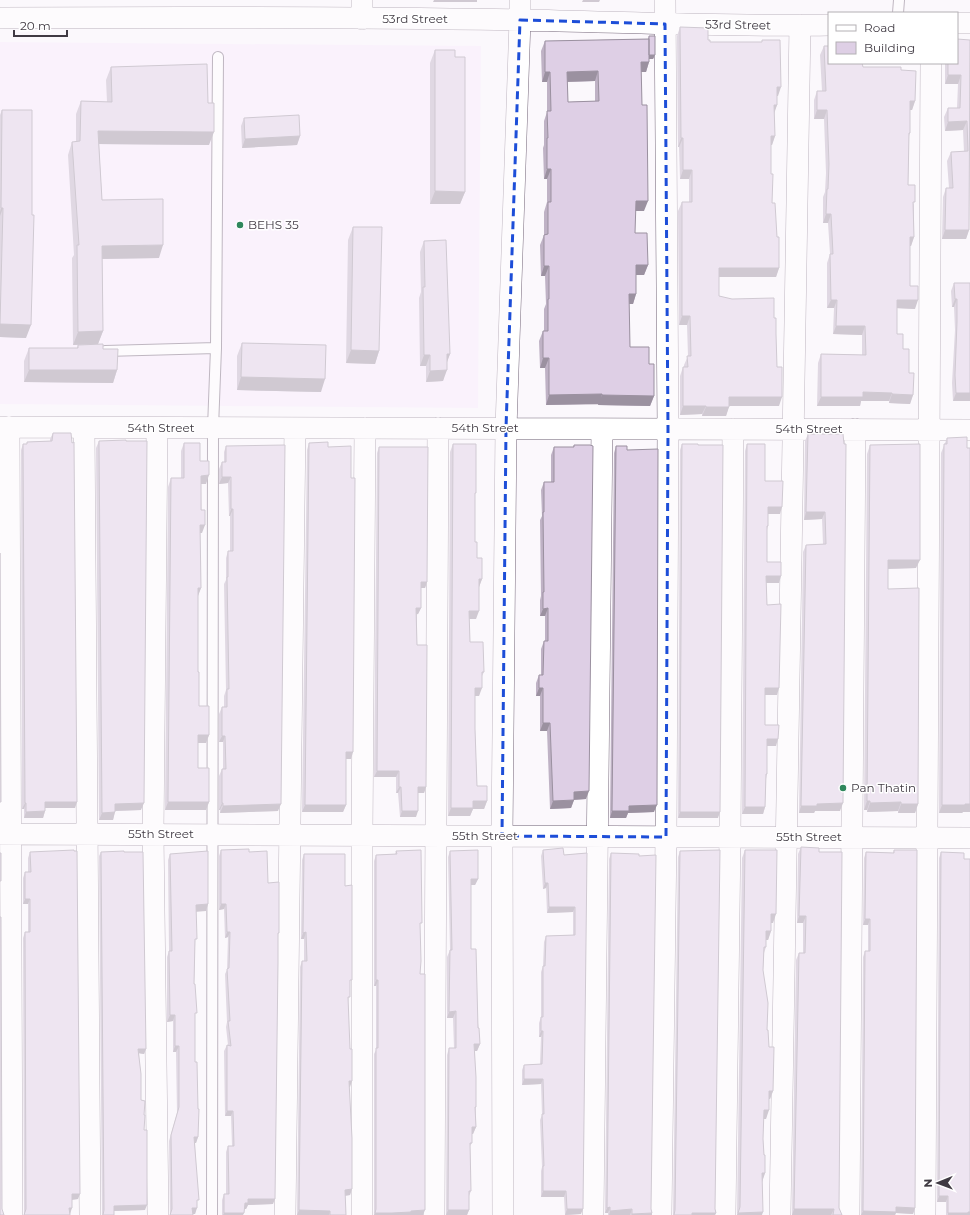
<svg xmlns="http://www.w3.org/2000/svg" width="970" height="1215" font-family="Montserrat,sans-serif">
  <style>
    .built { fill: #f8ecfd }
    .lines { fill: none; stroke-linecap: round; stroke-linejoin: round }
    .lane-casing { stroke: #76687b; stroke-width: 12 }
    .street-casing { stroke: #76687b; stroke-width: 22 }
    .lane { stroke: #fff; stroke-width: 10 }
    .street { stroke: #fff; stroke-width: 21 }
    .wall { fill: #bfb2c5; fill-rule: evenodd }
    .shaded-wall { fill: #9b91a0 }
    .building { fill: #decfe5; stroke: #9b91a0; fill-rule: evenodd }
    .marked { fill: none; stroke: #1d4ed8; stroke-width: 3; stroke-dasharray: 8 5; stroke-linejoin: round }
    .poi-dot { fill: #2f875c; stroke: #fff; stroke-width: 1.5 }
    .labels { text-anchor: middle; stroke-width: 3; stroke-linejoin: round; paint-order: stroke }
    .street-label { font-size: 12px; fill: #403a43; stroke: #fff }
    .poi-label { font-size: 12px; fill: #403a43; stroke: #fff; text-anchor: start }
  </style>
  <rect width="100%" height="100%" fill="#fbf8fc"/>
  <path class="built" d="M0,42L481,46L478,408L0,404Z"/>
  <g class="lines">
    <defs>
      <path id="lane" d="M898,13L899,0
        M105,351L216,348L218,57
        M212,1215L213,428L216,348"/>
      <path id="street" d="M0,18C174,17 347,17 521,20C623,22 726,27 829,25
        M362,19V0
        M957,23H970
        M0,427L970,430
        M9,427L12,1215
        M84,428L90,1215
        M157,428L153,834L158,1215
        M0,834L970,838
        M285,1215L295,428
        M362,1215V835L365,428
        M434,1215L438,428
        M503,1215L502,836L506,428L520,20V0
        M593,1215L602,429
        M661,1215L666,837L668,429L665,0
        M725,1215L730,837L733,429
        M780,1215L800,25
        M849,1215L855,429
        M925,1215L931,63"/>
    </defs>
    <use href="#lane" class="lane-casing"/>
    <use href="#street" class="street-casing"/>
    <use href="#lane" class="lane"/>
    <use href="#street" class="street"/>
  </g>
  <path class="wall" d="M680,27L710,42H762V40L778,96H777V105L774,112L775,136L772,145H771V174L772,203L777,237L779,268L776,277H719V296L774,318L779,406H729L726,416H702V414L680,415V376L683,367H684V365L688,356L687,325H679L678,211L682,202H689V179H680L679,147H678L677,36Z
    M649,36L655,55L653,59H649V62L646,72H641L644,211H635V233L648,265L644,275H636V294L633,304H629L630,347L649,364L654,396L650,406L598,405L599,404L546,405L545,368H540L539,341L543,331H544V309L546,304L545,276H541L540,245L544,235V212L547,202V179H544L543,148L544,145V121L547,112V82H542L541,51L545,41L648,39ZM595,81V101L568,102L567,82Z
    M970,40L969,230L966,239H942L943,197L946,188H949L947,161L951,152H964L963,130L945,131L944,117L948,108H957L958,84H945V63H957Z
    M824,46L863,67L901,70L915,101L912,110H910V133L909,136L908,185L914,205V237L911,246H910V286L915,309L897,308V334L903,349L909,373L913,395L910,404L889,403V401H861L860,406H817L818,363L821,354L862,355V335L833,334L834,308H827V263L830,254L828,223H823V197L825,192L826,173L824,119H814V100L817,91H822L820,55Z
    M435,50L455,57L465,192L460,204H430V63Z
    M111,67L209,145L99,144L102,200L159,258L102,259L103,331L98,344L73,345L72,258L74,255L68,155L72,142H76V114L81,101L107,102L106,80Z
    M2,110L26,338L0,337V115Z
    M244,118L300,136L297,145L242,148L241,126Z
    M353,227L379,351L375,364L346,363L348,240Z
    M424,241L450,354L447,361L443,381L426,382V366H420L419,298L421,292L420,252Z
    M954,283H970V401H953L952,383L955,330L954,307H952L951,291Z
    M242,343L321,392L237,390V356Z
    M78,345L117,370L113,383L24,382V361L29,348H77Z
    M53,433L75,808H45V811L43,818H24V809H22L21,450L23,444H27V442L50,441V439Z
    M808,434H843L840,811H815L814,813H799L803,552L806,545L823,544L822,519L804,520L805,441Z
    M947,438L967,448H970V812H963L962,813H939L941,453Z
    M99,441L141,810L115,811L113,820H99L96,448Z
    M184,443L200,461L206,484H201L202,533H200L201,588L198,595V672L199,706L209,735L206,743H198V768L209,802L206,810H165L168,487L171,478H181V451Z
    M309,443L328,447L351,759H346V805L343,812H302L307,450Z
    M453,444L475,497V542L477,558L482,579L479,587L476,619H469L470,642L484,672L482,676L479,696H475V729L477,786L487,801L484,809H473L470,816H448L450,452Z
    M682,444L718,818H678L680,450Z
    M747,444L780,514H768V526L767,530V562L779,583H766L767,605L777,695H765V725L776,746H767V774L766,779L765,807L763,814H742L745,451Z
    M574,445L586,799L574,800L571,808L550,809L547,731H540V696H536V683L539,675H541V649L544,641H545V616H540V600L541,596L540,520L542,516L541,490L544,482H551V455L554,447H573Z
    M870,445L916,568L888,569V589L918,804L915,813H898V811L867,812V810H864L867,454Z
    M226,446L278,811L220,813V810H219V776L222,769H223V742H219V714L222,707H224V696L226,690L224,584L226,580V558L228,551H230V516H229L228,483L219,484V469L222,462H224V452Z
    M616,446L654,812L628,813L626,818H610L614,453Z
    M379,447L427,582L425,588H421V608L418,614H417V645L426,787L424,793H418L416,817H400L398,793H396V777H374L377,453Z
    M801,847L819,852L839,1208L842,1215H792L796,960L799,953H803V923H797L798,854Z
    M221,850L249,852L268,883L278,936L273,1204L248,1205L246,1209H244L243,1215H222V1200L224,1194H226V1152L228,1146H232L231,1116H225L224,1051L227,1045H228L226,1027L227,1022L225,974L227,970L228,937L225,938L224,909L219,910V856Z
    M543,850L564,855L587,853L581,1214L565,1215L564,1197H541V1171L542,1167L540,1120L542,1115L541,1084L522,1085V1070L524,1065L540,1064L541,1037H539V1023L541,1017V972L543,966L544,942L546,936L573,935V912L547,913L546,888L543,889L541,856Z
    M745,850L773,923H771V931L768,940H766V947L764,953L763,970L767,1030L773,1091L770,1099H769L766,1119H763V1139L765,1173L762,1182V1215H737L742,858Z
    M894,850L915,1208L913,1214L896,1213L895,1215H861L863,957L865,951H868V925H863L864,858L866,852L893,853Z
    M396,851L420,929V974L423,1215H374V1054L376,1050V986H374V861L376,855L395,854Z
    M450,851L478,879L475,885H471V949L480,1044L477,1051H475L476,1127L473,1134H472V1143L470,1146L471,1191L469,1196V1210L467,1215H446L447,1055L449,1048H454L453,1018H447V957L450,950L448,857Z
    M680,851L715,1209L716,1213L715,1215H673L678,857Z
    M30,852L78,1199L72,1200L70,1215H24L23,938L25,932H28V904H23V878L25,872H28V858Z
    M101,852L146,1049L144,1054L139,1053L141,1100L144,1115V1130L145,1210L114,1211V1215H102L99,856Z
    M941,852L970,1215H946V1202H937L939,858Z
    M611,853L651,1209L652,1213V1215H608V1213H605L609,859Z
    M170,854L208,904L206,911H196L194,984L195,1017V1062L198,1137L196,1143H195L197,1205L195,1214H193V1215H170L169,1141L177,1113L176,1052H173V1021L167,1022V957L169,951L168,860Z
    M304,854L345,886L350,985L348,1002L350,1087H349L352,1189L350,1195L345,1196L346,1215H297L300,967L302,961H304V939H301L302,860Z"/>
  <path class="shaded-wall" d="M434,0H477V2H433Z
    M583,0H609H600L599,2H582Z
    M649,55H655L653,59H648Z
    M641,62H649L646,72H637Z
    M598,71L595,81L563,82L567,72Z
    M545,72H550L547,82H542Z
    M948,75H961L958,84H945Z
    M777,87H781L778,96H774Z
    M910,101H915L912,110H906Z
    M774,105H777L774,114Z
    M817,110H827L824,119H814Z
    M967,121L963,130L945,131L948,122Z
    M98,131L214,132L209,145L94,144Z
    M300,136L297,145L242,148L245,139Z
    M771,136H775L772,145H767Z
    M681,138H683L679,147H678Z
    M547,169H551L547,179H544Z
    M683,170H692L689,179H680Z
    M435,191L465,192L460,204H430Z
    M636,201H648L644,211H632Z
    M1,208H3L0,216V212Z
    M826,214H831L828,223H823Z
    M945,230H969L966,239H942Z
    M910,237H914L911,246H907Z
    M163,245L159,258L97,259L102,246Z
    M636,265H648L644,275H632Z
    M544,266H549L545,276H541Z
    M719,268H779L776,277H716Z
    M629,294H636L633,304H625Z
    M955,299H957L954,307H952Z
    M831,300H837L834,308H827Z
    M897,300H918L915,309L894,308Z
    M682,316H690L687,325H679Z
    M0,324L31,325L26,338L0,337Z
    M836,326H865L862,335L833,334Z
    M103,331L98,344L73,345L78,332Z
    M351,350L379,351L375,364L346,363Z
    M447,354H450L446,365Z
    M424,355H430L426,366H420Z
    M543,358H549L545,368H540Z
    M29,370H117L113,383L24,382Z
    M447,370L443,381L426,382L430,371Z
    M241,377L325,379L321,392L237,390Z
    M863,392L892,393L889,401H861L860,406H817L821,397Z
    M956,393H970V401H953Z
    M602,394L599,404L546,405L549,395Z
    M892,394L913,395L910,404L889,403Z
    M602,395L654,396L650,406L598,405Z
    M729,397H782L779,406H725Z
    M683,406H706L702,414L680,415Z
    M706,407H729L726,416H702Z
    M209,475L206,484H198L201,476Z
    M222,477H231L228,483L219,484Z
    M768,507H782L780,514H766Z
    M231,509H233L230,516H229Z
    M806,512H825L822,519L804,520Z
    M200,525H205L202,533H197Z
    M888,560H920L916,568L884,569Z
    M766,576H781L779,583H764Z
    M479,579H482L479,587H476Z
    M421,582H427L425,588H419Z
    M198,588H201L198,596Z
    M416,608H421L418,614L414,615Z
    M548,608L545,616H540L543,609Z
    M469,611H479L476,619H466Z
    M475,688H482L479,696H472Z
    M539,688H543L540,696H536Z
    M765,688H779L777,695H763Z
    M543,723H550L547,731H540Z
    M198,735H209L206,743H195Z
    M222,736H225L223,742H219Z
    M767,739H778L776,746H764Z
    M346,752H353L351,759H343Z
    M377,771H399L396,777H374Z
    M399,787H401L398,793H396Z
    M418,787H426L424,793H416Z
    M589,791L586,799L571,800L574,792Z
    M574,800L571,808L550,809L553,801Z
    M473,801H487L484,809H473L470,816H448L451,808Z
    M867,801H870L867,810H864Z
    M45,802H77L75,808H43Z
    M168,802H209L206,810H165Z
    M901,802L898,811L867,812L870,803Z
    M25,803H26L24,809H22Z
    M144,803L141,810L112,811L115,804Z
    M222,803H223L220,810H219Z
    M843,803L840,811H815L814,813H799L801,806L817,804Z
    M281,804L278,811L220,813L223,806Z
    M901,804H918L915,813H898Z
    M965,804H970V812H963L962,813H939L942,805Z
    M305,805H346L343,812H302Z
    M657,805L654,812L628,813L626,818H610L612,811L629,806Z
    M745,807H765L763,814H742Z
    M45,811L43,818H24L26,812Z
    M402,811H418L416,817H400Z
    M115,812L113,820H99L102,813Z
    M680,812H720L718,818H678Z
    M471,879H478L475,885H468Z
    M545,883H548L546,888L543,889Z
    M25,899H30L28,904H23Z
    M208,904L206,911L194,912L196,905Z
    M221,904H226L224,909L219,910Z
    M549,907H575L573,912L547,913Z
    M771,914H776L773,923H767Z
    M799,916H806L803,923H797Z
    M865,919H870L868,925H863Z
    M766,931H771L768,940H763Z
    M227,932H230L228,937L225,938Z
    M306,932L304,939H301L303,933Z
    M376,980H378L376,986H374Z
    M456,1011L453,1018H447L449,1012Z
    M170,1015H175L173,1021L167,1022Z
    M541,1031H543L541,1037H539Z
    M474,1044H480L477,1051H472Z
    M175,1046H179L176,1052H173Z
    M138,1049H146L144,1054L137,1053Z
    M524,1079H543L541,1084L522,1085Z
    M349,1081H352L350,1087H347Z
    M769,1091H773L770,1099H766Z
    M764,1110H769L766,1119H761Z
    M227,1111H233L231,1116H225Z
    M472,1127H476L473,1134H469Z
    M194,1137H198L196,1143H192Z
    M762,1173H765L762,1182Z
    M352,1189L350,1195L342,1196L345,1190Z
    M543,1191H566L564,1197H541Z
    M72,1194H80L78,1199L69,1200Z
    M939,1196H948L946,1202H937Z
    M248,1199H275L273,1204L248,1205L246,1209H242L245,1203Z
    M147,1205L145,1210L112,1211L114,1206Z
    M610,1207L608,1213H605L607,1208Z
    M896,1207L915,1208L913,1214L896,1213L895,1215H861L863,1211Z
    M69,1208H72L70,1214H67Z
    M192,1208H197L195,1214H190Z
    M567,1209H583L581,1214L565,1215Z
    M632,1209L630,1215H609L610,1211Z
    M794,1209H834L831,1215H792Z
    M299,1210L330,1211L329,1215H297Z
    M425,1210L423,1215H374L375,1213L411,1211Z
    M448,1210H469L467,1215H446Z
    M763,1212L762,1215H737L738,1213Z
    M968,1212H970V1215H948V1213Z
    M224,1213H244L243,1215H223Z
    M652,1213V1215H631L632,1214Z
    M692,1213H716L715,1215H691Z"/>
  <path class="building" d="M680,27L708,28V40H710V42H762V40H780L781,87H777V105H774L775,136H771V174H773L772,203H775L777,237H779V268H719V296L732,299L774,298V318H776V334L777,367H782V397H729V407H706V406H683V367H688L687,356H691L690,316H682V202H692V170H683V138H681Z
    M649,36H655V55H649Z
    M649,39V62H641L642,105H647L648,201H636L635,233H647L648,265H636V294H629L630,347H649V364H654V396L602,395V394L549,395V358H543V331H548V299H549V266H544V235L548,234V202H551V169H547V138H548L547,111H551L550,72H545V41ZM598,71L599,101L568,102L567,72Z
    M957,39L970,40L969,230H945L946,188H953L951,152L968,151L967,121L948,122V108H960L961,75H948V63H957Z
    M824,46H829V63H862L863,67H901V70L916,71L915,101H910V133H909L908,185H915V202H913L914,237H910V286H918V300H897V334H903V349H909V373H914L913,395L892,394V393L863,392V397H821V354L866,355L865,326H836L837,300H831L830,254H833L831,214H826L827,189H828L829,164L827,110H817V91H826Z
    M435,50H455V57H465V192L435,191Z
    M207,64L208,103H214V132L98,131L102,200L163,199V245L102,246L103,331L78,332L77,245H79L72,142L80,141L81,101L112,102L111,67Z
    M2,110H32V215H34L31,325L0,324L3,208H1Z
    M299,115L300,136L245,139L244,118Z
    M353,227H382L379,351L351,350Z
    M446,240L450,354H447V370L430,371V355H424L423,287H425L424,241Z
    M954,283H970V393H956L955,375L957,322V299H955Z
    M242,343L326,345L325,379L241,377Z
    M103,344V349H118L117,370H29V348H78V345Z
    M53,433H71L72,443L74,442L77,802H45V811L26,812V803H25L23,444H27V442L52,441Z
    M808,434H843L844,444H846L843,803L817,804V806H801L806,545L826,544L825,512H806Z
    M967,437V448H970V804H965V805H942L944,444H947V438Z
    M126,440V441H147L144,803L115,804V812L102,813L99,441Z
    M328,442V447L351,446V478H355L353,752H346V805H305L309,443Z
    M184,443H200V461H209V475L201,476V510H205V525H200L201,588H198V672H199V706H209V735H198V768H209V802H168L171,478H184Z
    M453,444H476V493H475V542H477V558H482V579H479V611H469L470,642H483L484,672H482V688H475V729L477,786H487V801H473V808H451Z
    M682,444H698V445H723L720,812H680Z
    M747,444H765V481H783L782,507H768V526H767V562H781V576H766L767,605L781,604L779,688H765V725H779L778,739H767V774H766L765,807H745Z
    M920,444V560H888V589L919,588L918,804H901V802L870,803V801H867L870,445Z
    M285,445L281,804L223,806V803H222V769H226L225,736H222V707H227V689H229L227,577H228V551H233V509H231V477H222V462H226V446Z
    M574,445H590L593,446L589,791L574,792V800L553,801L550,723H543V688H539V675H543L544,641H548V608L543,609V592H544L543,512H544V482H554V447H574Z
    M616,446H627V450L658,449L657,805L629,806V811H612Z
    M379,447H428L427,582H421V608H416L417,645H427L426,787H418V811H402L401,787H399V771H377Z
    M0,553L1,802H0Z
    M801,847L819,848V852H842L839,1208L842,1215H833L834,1209H794L799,953H805L806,916H799Z
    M563,848L564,855L587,853L583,1209H567L566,1191H543V1166H544L542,1114H544L543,1079H524V1065L542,1064L543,1031H541V1017H543V966H545L546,936L575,935V907H549L548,883H545L543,850Z
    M249,849V852L267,851L268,883L279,882V933H278V963L275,1199H248V1203H245L244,1213H224V1194H229L228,1146H234L233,1111H227V1045L231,1046L228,1021H230L227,969L229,968L230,932H227L226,904H221V850Z
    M74,850V851H77L80,1194H72V1208H69L70,1215H24L26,1209L25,932H30V899H25V872H31L30,852Z
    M421,850L422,923H420L421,961L420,974H425V1210L411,1211V1212L392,1213H375L376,1209V1048H378V980H376V855L397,854L396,851Z
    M478,850V879H471V949H476L478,1028H479L480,1044H474L476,1077V1107H475L476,1127H472V1143H470L471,1191H469V1210H448L449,1048H456V1011L449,1012L450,950H452L450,851Z
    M720,850L715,1209L716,1213H692V1215H674L675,1210L680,851Z
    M745,850H777L776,914H771V931H766V947H764L763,970L768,1003L767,1030H768L769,1047H774L773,1091H769V1110H764L763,1139L764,1155H765V1173H762L763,1212L738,1213L740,1207Z
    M894,850H917L915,1208L896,1207V1212L863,1211L865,951H870V919H865L866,852L894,853Z
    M124,851V852H143L146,1049H138L141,1074V1100L145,1101L144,1115H145L144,1130H147V1205L114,1206V1215H103L104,1210L101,852Z
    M208,851V904L196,905L197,939H195L194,984H195L197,1013H195V1062H197L198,1109H199L198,1137H194L199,1200H197V1208H192L193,1215H170L172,1209L171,1135L179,1107V1046H175V1015H170L169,951H172L170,854Z
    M941,852L964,853V859H970V1212H968V1213H948V1196H939Z
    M0,853H1V881H0Z
    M611,853L639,854V856L656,855L651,1209L652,1213L632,1214V1209L610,1211V1207L607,1208Z
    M304,854H345V886L352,885V980H350V997H348L350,1049H352V1081H349L352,1138V1189L345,1190L346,1215H330V1211L299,1210L302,961H307L306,932L303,933Z
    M0,917H1L2,1209L4,1215H0Z"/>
  <path d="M0 0H970V1215H0ZM520,20L665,24L668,429L666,837L502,836L506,428Z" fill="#fbf8fc" fill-opacity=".55" fill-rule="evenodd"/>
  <path class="marked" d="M520,20L665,24L668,429L666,837L502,836L506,428Z"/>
  <g class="poi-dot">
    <circle cx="240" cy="225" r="4"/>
    <circle cx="843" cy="788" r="4"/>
  </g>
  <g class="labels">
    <g class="street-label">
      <text x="415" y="23">53rd Street</text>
      <text transform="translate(738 25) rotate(1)" y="4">53rd Street</text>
      <text x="161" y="432">54th Street</text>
      <text x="485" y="432">54th Street</text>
      <text x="809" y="433">54th Street</text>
      <text x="161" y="838">55th Street</text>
      <text x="485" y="840">55th Street</text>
      <text x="809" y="841">55th Street</text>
    </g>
    <g class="poi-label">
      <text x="248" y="229">BEHS 35</text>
      <text x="851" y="792">Pan Thatin</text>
    </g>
  </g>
  <rect x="828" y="12" width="130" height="52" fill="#ffffff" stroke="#b3b0b4"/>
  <rect x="836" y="25" width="20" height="6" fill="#ffffff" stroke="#b3b0b4"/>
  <text x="864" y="32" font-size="12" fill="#403a43">Road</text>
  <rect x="836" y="42" width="20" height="12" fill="#decfe5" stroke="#b3b0b4"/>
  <text x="864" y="52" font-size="12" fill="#403a43">Building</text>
  <g transform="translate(938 1183) rotate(269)" stroke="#ffffff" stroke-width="3" paint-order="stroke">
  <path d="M0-3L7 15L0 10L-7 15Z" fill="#403a43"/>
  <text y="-6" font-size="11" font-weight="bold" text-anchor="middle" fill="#403a43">N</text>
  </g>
  <path d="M14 30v6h53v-6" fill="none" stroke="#403a43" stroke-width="2"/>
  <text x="20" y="30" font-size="12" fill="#403a43" stroke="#ffffff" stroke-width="3" paint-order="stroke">20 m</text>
</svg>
